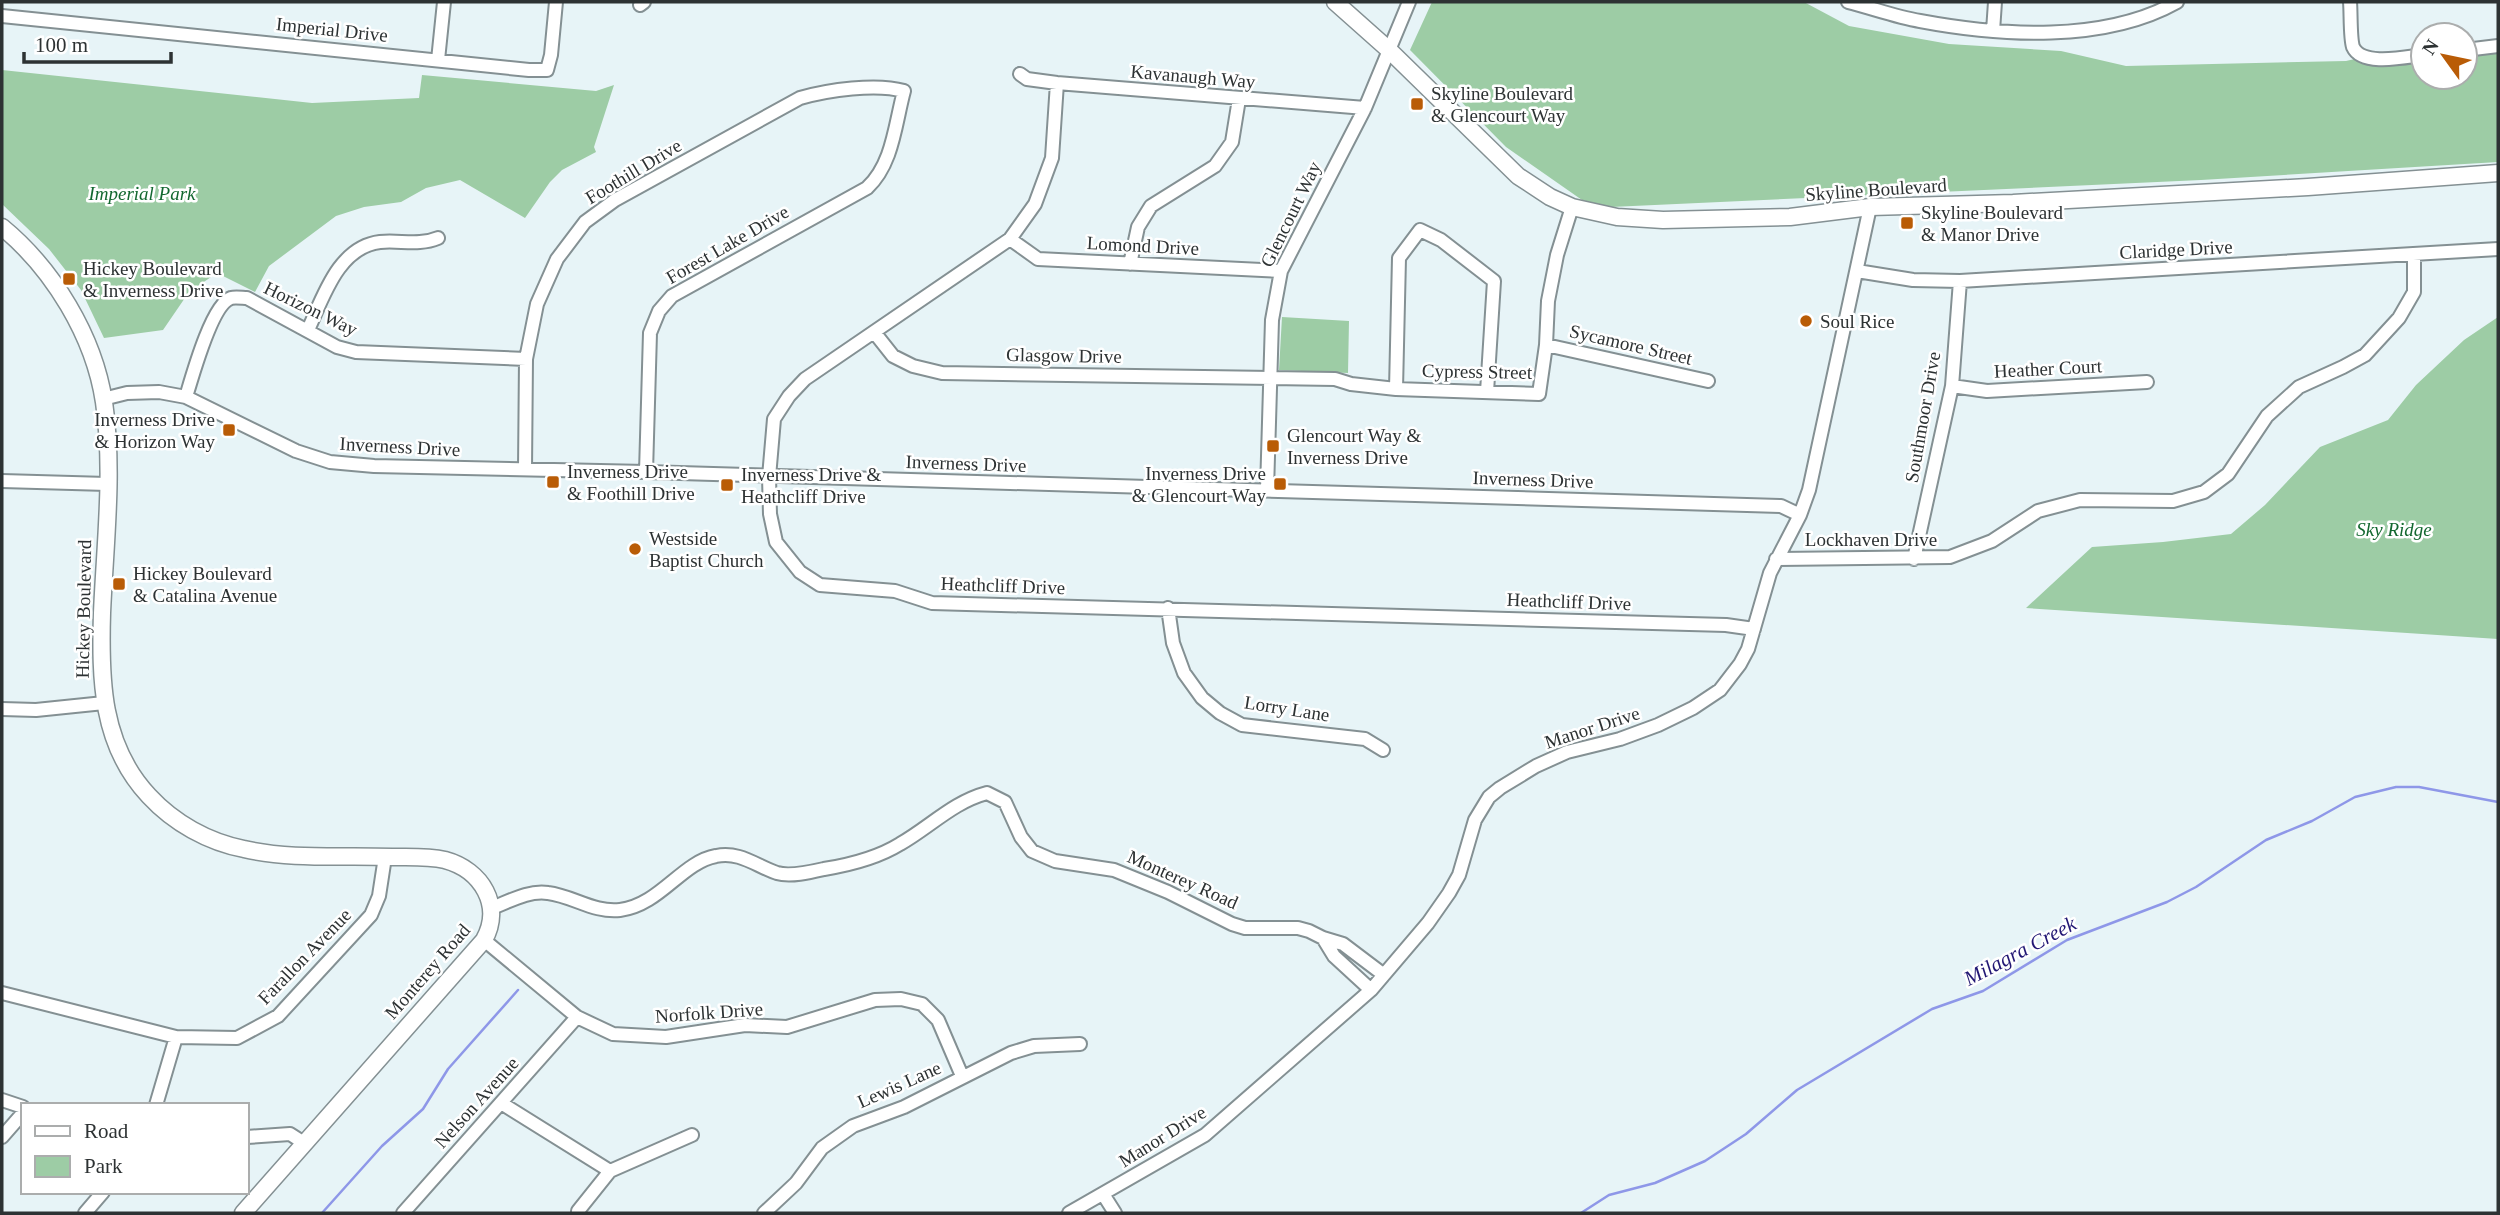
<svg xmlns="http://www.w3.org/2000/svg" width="2500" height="1215" font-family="Georgia,serif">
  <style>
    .green { fill: #9dcca5 }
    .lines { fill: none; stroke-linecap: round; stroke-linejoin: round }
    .stream { stroke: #8e97e8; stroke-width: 2.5 }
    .minor-casing { stroke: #849093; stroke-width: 16 }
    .major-casing { stroke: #849093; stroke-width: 19 }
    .minor { stroke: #fff; stroke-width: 12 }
    .major { stroke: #fff; stroke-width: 16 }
    .poi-dot { fill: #b95c06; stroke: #fff; stroke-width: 2.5 }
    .labels { text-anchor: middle; stroke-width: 5; stroke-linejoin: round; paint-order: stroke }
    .street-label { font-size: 19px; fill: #2d3233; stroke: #fff }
    .poi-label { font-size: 19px; fill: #2d3233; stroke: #fff; text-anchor: start }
    .park-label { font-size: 19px; font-style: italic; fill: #136830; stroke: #fff }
    .water-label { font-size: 21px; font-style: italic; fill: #221774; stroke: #fff }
  </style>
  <rect width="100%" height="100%" fill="#e7f4f7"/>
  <path class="green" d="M1432,2H1804L1849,26L1949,44L2061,51L2126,66L2346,61L2385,52L2423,51V77H2465V49L2498,48V162L2201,180L1611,207L1582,200L1506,147L1410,50Z
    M2,70L312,103L419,98L422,75L596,91L614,85L594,147L596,152L562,170L550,182L525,218L460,180L426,188L401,202L364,207L336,216L269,266L255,292L217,273L189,292L163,330L104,338L81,290L49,249L2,204Z
    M1282,317L1349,321L1348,373L1279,370Z
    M2498,317V639L2026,608L2092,547L2163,542L2231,534L2265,505L2320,447L2388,420L2416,385L2464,340Z"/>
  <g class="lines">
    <path class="stream" d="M322,1213L382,1146L423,1109L448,1069L518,990
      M1581,1213L1609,1195L1655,1183L1705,1161L1746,1134L1797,1090L1932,1009L1983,991L2067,940L2167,902L2196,887L2266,840L2312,821L2355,797L2396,787H2419L2498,802"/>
    <defs>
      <path id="minor" d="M1848,2C1872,8 1896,17 1920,21C2000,36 2104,43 2177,2
        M2350,2C2351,13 2350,38 2353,47C2362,67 2406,57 2423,55
        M640,5L644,2
        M2,16L529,70H547L551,55L556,2
        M1993,31L1995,2
        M2465,50L2498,46
        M438,60L444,2
        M1020,74L1027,79L1057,83L1365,108
        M1057,83L1052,158L1035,204L1010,239L805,379L789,396L774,419L769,477L770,514L776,542L800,572L820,585L895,591L932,603L1726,625L1754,629
        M1010,239L1038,259L1281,271
        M1130,264L1138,227L1151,206L1215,166L1232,142L1239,99
        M1857,271L1913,280L1960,281L2498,249
        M308,330C323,298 338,247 380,242C400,240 419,246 438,238
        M874,332L893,356L913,366L942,373L1335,379L1351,384L1396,389L1539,394L1546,345L1548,301L1557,255L1572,207
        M1546,345L1708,381
        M1952,386L1987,391L2147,382
        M1396,389L1399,258L1420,230L1441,240L1494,281L1487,392
        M186,397C192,377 212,304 231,298C235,297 243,298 247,298L337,347L356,352L526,359
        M103,399L127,393L159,392L186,397L296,451L330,462L374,466L646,472L1781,506L1800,515
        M525,469L526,359L537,304L557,259L585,222L615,200L800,98C828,90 876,83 904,91C895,124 893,164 867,188L672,296L659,311L650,333L646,472
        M2,481L107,484
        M1267,490L1272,320L1281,271L1365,108L1409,2
        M1776,559L1950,557L1992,541L2038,511L2080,500L2173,501L2204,492L2228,474L2267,416L2299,387L2343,367L2365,355L2399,318L2414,292V254
        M1914,559L1952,386L1960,281
        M1168,608L1173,643L1184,673L1202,698L1220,713L1242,725L1365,739L1383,750
        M2,709L36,710L104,703
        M492,908C510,901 529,890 548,893C573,896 594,913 620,910C660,905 682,862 716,856C740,851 756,866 777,873C790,877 811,872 824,869C849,865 879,857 900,844C930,827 953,802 987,793L1005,802L1021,837L1032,851L1055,861L1114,870L1168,892L1232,924L1245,928H1298L1309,931L1323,938L1343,944L1384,975
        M1323,938L1334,956L1371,990
        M484,940L577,1017L613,1034L666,1037L745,1025L787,1027L875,1000L901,999L922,1004L938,1020L962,1076
        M2,993L176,1037L237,1038L278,1016L371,915L379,896L385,857
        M2,1100L23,1107
        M501,1103L610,1171
        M156,1105L176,1037
        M2,1137L23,1113
        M247,1137L290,1134L304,1143
        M1103,1194L1115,1213
        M578,1211L610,1171L692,1135
        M85,1213L103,1192
        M403,1213L577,1017
        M764,1213L796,1183L822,1148L853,1126L904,1107L1011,1053L1034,1046L1080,1044
        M1069,1213L1205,1135L1371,990L1428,923L1449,893L1459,875L1475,820L1489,797L1500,788L1536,766L1567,752L1620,739L1658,725L1693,708L1720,690L1740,664L1748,649L1770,573L1800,515L1809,490L1870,207"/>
      <path id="major" d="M1335,2L1389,50L1518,176L1550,197L1572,207L1617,217L1663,220L1790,217L1870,207L2013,203L2308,187L2498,173
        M2,227C53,269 94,336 104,402C114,471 105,543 102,613C100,679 101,745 149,796C174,823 208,842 244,849C292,860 344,855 392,857C409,857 428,856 445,860C482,870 503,906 484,940L243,1213"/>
    </defs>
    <use href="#minor" class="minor-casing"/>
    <use href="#major" class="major-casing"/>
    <use href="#minor" class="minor"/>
    <use href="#major" class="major"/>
  </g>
  <g class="poi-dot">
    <rect x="1410" y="97" width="14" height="14" rx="3.5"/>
    <rect x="1900" y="216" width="14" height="14" rx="3.5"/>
    <rect x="62" y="272" width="14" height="14" rx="3.5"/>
    <circle cx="1806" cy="321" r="7"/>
    <rect x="222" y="423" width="14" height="14" rx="3.5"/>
    <rect x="1266" y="439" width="14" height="14" rx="3.5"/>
    <rect x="546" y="475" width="14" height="14" rx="3.5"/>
    <rect x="1273" y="477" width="14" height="14" rx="3.5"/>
    <rect x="720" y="478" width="14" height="14" rx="3.5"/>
    <circle cx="635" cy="549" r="7"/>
    <rect x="112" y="577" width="14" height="14" rx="3.5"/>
  </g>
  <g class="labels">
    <g class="street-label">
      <text transform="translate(332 29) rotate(6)" y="7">Imperial Drive</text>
      <text transform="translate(1193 76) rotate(5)" y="7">Kavanaugh Way</text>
      <text transform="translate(633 171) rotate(-31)" y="7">Foothill Drive</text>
      <text transform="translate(1876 189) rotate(-4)" y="7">Skyline Boulevard</text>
      <text transform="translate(1290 214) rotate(-64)" y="7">Glencourt Way</text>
      <text transform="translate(727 244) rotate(-30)" y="7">Forest Lake Drive</text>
      <text transform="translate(1143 245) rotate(3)" y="7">Lomond Drive</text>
      <text transform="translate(2176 249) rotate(-3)" y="7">Claridge Drive</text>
      <text transform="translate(311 308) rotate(26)" y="7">Horizon Way</text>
      <text transform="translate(1631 344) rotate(13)" y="7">Sycamore Street</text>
      <text transform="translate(1064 355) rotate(1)" y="7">Glasgow Drive</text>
      <text transform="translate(2048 368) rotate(-3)" y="7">Heather Court</text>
      <text transform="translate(1477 371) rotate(1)" y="7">Cypress Street</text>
      <text transform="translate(1922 417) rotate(-80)" y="7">Southmoor Drive</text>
      <text transform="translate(400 446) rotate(3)" y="7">Inverness Drive</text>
      <text transform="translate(966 463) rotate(2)" y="7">Inverness Drive</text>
      <text transform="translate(1533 479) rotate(2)" y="7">Inverness Drive</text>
      <text x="1871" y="546">Lockhaven Drive</text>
      <text transform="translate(1003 585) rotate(2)" y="7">Heathcliff Drive</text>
      <text transform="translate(1569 601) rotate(2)" y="7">Heathcliff Drive</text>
      <text transform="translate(83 609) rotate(-89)" y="7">Hickey Boulevard</text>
      <text transform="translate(1287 708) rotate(9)" y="7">Lorry Lane</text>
      <text transform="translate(1592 727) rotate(-18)" y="7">Manor Drive</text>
      <text transform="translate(1183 879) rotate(24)" y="7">Monterey Road</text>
      <text transform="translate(304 956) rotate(-46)" y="7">Farallon Avenue</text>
      <text transform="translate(427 971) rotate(-49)" y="7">Monterey Road</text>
      <text transform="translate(709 1012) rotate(-4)" y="7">Norfolk Drive</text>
      <text transform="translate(899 1084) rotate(-24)" y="7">Lewis Lane</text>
      <text transform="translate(476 1102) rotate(-48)" y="7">Nelson Avenue</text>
      <text transform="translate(1162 1136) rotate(-32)" y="7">Manor Drive</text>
    </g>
    <g class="poi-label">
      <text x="1431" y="100">Skyline Boulevard<tspan x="1431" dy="22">&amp; Glencourt Way</tspan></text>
      <text x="1921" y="219">Skyline Boulevard<tspan x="1921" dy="22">&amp; Manor Drive</tspan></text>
      <text x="83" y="275">Hickey Boulevard<tspan x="83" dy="22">&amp; Inverness Drive</tspan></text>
      <text x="1820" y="328">Soul Rice</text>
      <text x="215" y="426" text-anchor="end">Inverness Drive<tspan x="215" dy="22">&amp; Horizon Way</tspan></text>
      <text x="1287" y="442">Glencourt Way &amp;<tspan x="1287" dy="22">Inverness Drive</tspan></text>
      <text x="567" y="478">Inverness Drive<tspan x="567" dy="22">&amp; Foothill Drive</tspan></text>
      <text x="1266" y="480" text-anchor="end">Inverness Drive<tspan x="1266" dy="22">&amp; Glencourt Way</tspan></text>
      <text x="741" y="481">Inverness Drive &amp;<tspan x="741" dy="22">Heathcliff Drive</tspan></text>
      <text x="649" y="545">Westside<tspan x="649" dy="22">Baptist Church</tspan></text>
      <text x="133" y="580">Hickey Boulevard<tspan x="133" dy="22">&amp; Catalina Avenue</tspan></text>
    </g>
    <g class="park-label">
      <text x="142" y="200">Imperial Park</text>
      <text x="2394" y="536">Sky Ridge</text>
    </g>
    <g class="water-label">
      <text transform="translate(2020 951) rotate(-28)" y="7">Milagra Creek</text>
    </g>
  </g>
  <rect width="2500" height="1215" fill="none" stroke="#2d3233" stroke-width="7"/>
  <rect x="21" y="1103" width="228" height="91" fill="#ffffff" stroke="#abadad" stroke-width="2"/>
  <rect x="35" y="1126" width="35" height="10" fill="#ffffff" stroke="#abadad" stroke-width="2"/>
  <text x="84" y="1138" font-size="21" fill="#2d3233">Road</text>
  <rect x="35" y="1156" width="35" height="21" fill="#9dcca5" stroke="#abadad" stroke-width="2"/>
  <text x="84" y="1173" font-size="21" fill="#2d3233">Park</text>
  <g transform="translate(2444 56) rotate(303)"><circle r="33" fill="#ffffff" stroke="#abadad" stroke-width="2"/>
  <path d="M0-5L12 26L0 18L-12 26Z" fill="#b95c06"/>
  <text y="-10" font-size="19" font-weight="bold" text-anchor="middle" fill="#2d3233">N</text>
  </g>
  <path d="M24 52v10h147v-10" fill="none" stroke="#2d3233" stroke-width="3.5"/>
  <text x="35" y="52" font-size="21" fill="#2d3233" stroke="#ffffff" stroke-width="5" paint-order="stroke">100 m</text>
</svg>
